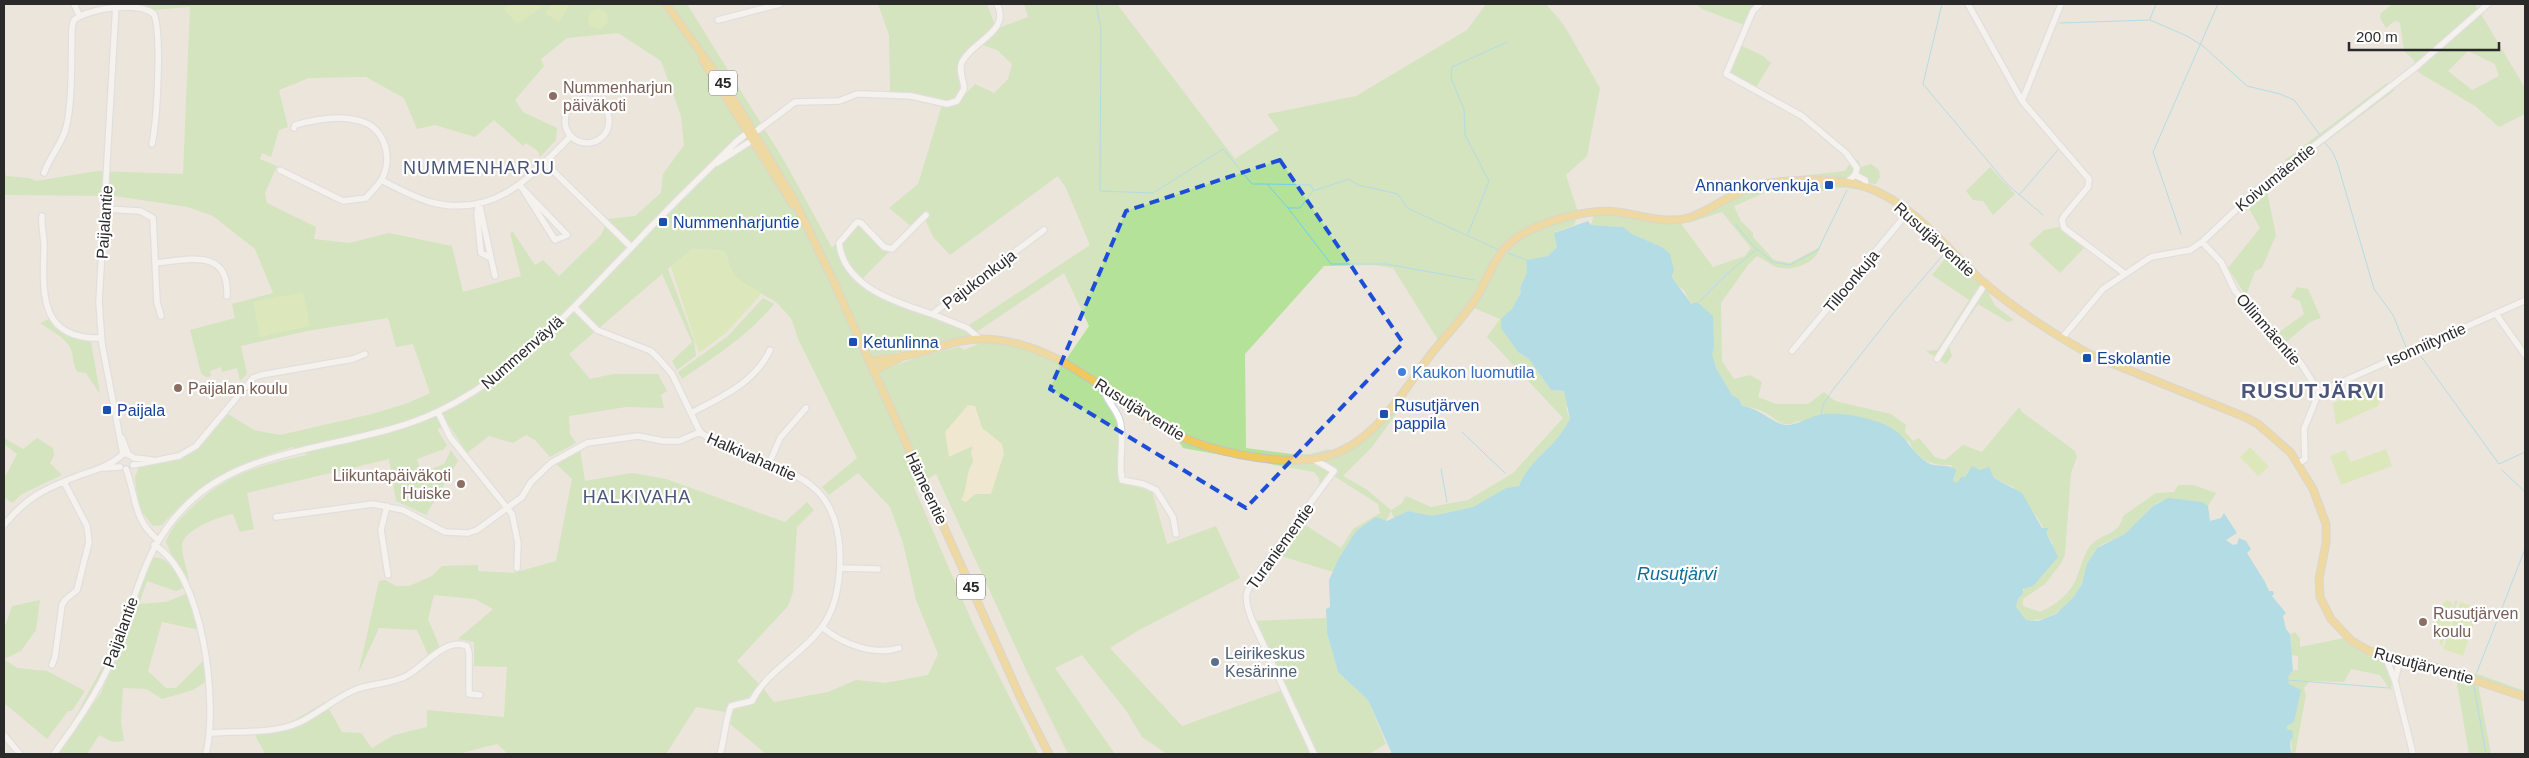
<svg xmlns="http://www.w3.org/2000/svg" width="2529" height="758" font-family="Helvetica,sans-serif">
  <style>
    .green { fill: #b4e299; fill-rule: evenodd }
    .sand { fill: #f1e8bf }
    .pitch { fill: #c8ea94 }
    .water { fill: #6fd0ee }
    .lines { fill: none; stroke-linecap: round; stroke-linejoin: round }
    .stream { stroke: #6fd0ee; stroke-width: 1 }
    .minor-casing { stroke: #d1d5e3; stroke-width: 8 }
    .major-casing { stroke: #c3c3c3; stroke-width: 9 }
    .minor { stroke: #fff; stroke-width: 5.5 }
    .major { stroke: #f0c95d; stroke-width: 7 }
    .marked { fill: none; stroke: #1d4ed8; stroke-width: 4; stroke-dasharray: 10 6; stroke-linejoin: round }
    .education-dot { fill: #8d6e63; stroke: #fff; stroke-width: 2 }
    .transit-dot { fill: #1a4fb4; stroke: #fff; stroke-width: 2 }
    .shop-dot { fill: #3f7fe0; stroke: #fff; stroke-width: 2 }
    .service-dot { fill: #5c6f8a; stroke: #fff; stroke-width: 2 }
    .labels { text-anchor: middle; stroke-width: 4.5; stroke-linejoin: round; paint-order: stroke }
    .shield { fill: #fff; stroke: #6a6a6a; stroke-width: 1 }
    .shield-label { font-size: 15px; font-weight: bold; fill: #2a2a2a }
    .education-label { font-size: 16px; fill: #785e54; stroke: #fff; text-anchor: start }
    .street-label { font-size: 16px; fill: #2a2a2a; stroke: #fff }
    .transit-label { font-size: 16px; fill: #164399; stroke: #fff; text-anchor: start }
    .shop-label { font-size: 16px; fill: #366cbe; stroke: #fff; text-anchor: start }
    .service-label { font-size: 16px; fill: #4e5e75; stroke: #fff; text-anchor: start }
    .neighbourhood-label { font-size: 18px; letter-spacing: 1px; fill: #4b557a; stroke: #fff }
    .water-label { font-size: 18px; font-style: italic; fill: #0e6e9a; stroke: #fff }
    .district-label { font-size: 21px; font-weight: bold; letter-spacing: 1px; fill: #4b557a; stroke: #fff }
  </style>
  <rect width="100%" height="100%" fill="#ece5dc"/>
  <path class="green" d="M121,4H687L785,162L832,248L857,219L889,252L861,280L893,300L966,327L1090,245L1066,188L1058,176L950,255L933,237L925,219L912,227L889,208L918,184L942,105L958,102L975,84L994,93L1008,79L1012,64L997,50L980,44L998,28L1028,17L1024,4H1117L1235,159L1279,130L1267,114L1356,96L1467,30L1486,4H1546L1564,25L1600,88L1587,156L1566,175L1578,212L1682,220V225L1713,267L1745,256L1751,248L1722,212L1688,223L1686,220L1742,193L1762,187L1764,193L1734,206L1741,221L1753,233V237L1774,260L1790,263L1820,247C1816,264 1790,273 1774,266C1768,263 1763,259 1757,256L1748,265L1721,303L1722,361L1734,379L1750,375L1762,382L1758,397L1776,404H1808L1824,392L1835,401L1891,414L1906,425L1905,432L1913,441L1919,438L1935,457L1945,460L1963,445L1982,452L2019,407L2022,412L2075,451L2077,457L2071,473L2065,554L2062,562L2045,584L2023,599V606L2040,612C2059,603 2073,592 2079,571C2082,564 2085,552 2090,546C2101,533 2120,535 2123,516L2156,493L2174,492L2178,485H2193L2216,493L2208,506C2200,501 2192,501 2182,500C2147,495 2148,519 2124,535C2116,540 2103,542 2097,548C2088,558 2087,572 2082,583C2073,606 2050,622 2026,620L2016,607L2018,599L2053,544L2037,517L2013,487L1994,478L1991,471H1968L1965,477L1957,484L1953,481L1955,475L1951,465C1932,466 1916,460 1909,441L1798,421C1783,429 1779,421 1766,413C1759,409 1750,407 1742,406L1739,399L1732,395L1716,368L1691,304L1684,290L1676,285L1662,247L1632,234L1623,227L1591,225L1594,215L1577,218L1574,225L1555,232L1557,247L1548,256L1526,260L1527,272L1520,288L1521,292L1512,309L1518,352L1529,359L1551,390L1564,391L1569,404L1566,408L1570,419C1565,427 1560,436 1554,442C1540,457 1527,466 1519,486L1506,488L1473,507L1432,516L1408,511L1394,518L1391,511L1386,521L1356,531L1333,572L1271,553L1296,519L1341,548L1353,529L1380,513L1378,504L1334,476L1320,487L1319,478L1314,472L1183,448L1176,437L1102,390C1104,402 1114,408 1118,420C1123,439 1120,463 1119,482L1152,491L1167,544L1216,526L1240,578L1139,630L1110,648L1182,726L1285,689L1255,621L1326,618L1327,633L1338,672L1368,700L1386,744L1369,754H1167L1142,737L1127,712L1082,655L1055,668L1115,754H1068L1028,674L936,474L914,487L973,624L1038,754H766L730,724L734,709L752,704L762,687L774,702L828,692L856,680L885,683L928,675L938,654L916,600L903,543L890,507L858,473L829,495L822,487L857,458L799,341L791,318L776,302L739,281L731,271L725,251L692,249L668,269L694,340L696,356L677,370L672,361L692,342L662,274L569,354L590,379L613,374H658L667,391L661,395L664,408L626,407L569,416L570,434L576,443L550,457L535,440L526,435L513,443L489,436L467,453L449,425L437,429L447,445L442,451L441,450L417,459L421,473L444,464L451,450L458,461L426,515L396,501L389,459L247,493L254,529L240,532L233,514C220,516 183,530 182,545C182,556 187,569 189,580L173,558L166,542C170,529 179,520 188,511C223,475 260,465 307,455L293,447C232,466 205,477 162,525L153,526L138,507L135,477L139,467L176,460L199,448L228,414L254,430L280,435L372,414L408,403L430,393L413,344L396,347L388,318L307,331L241,346L247,374L240,381L237,368L222,372L221,367L210,371L211,376L206,377L201,373L190,330L235,318L232,304L273,293L255,249L213,216L188,207L115,196L4,195V166L6,176L29,178L36,181L97,171L183,174L190,7L153,10L141,6ZM618,33L661,61L681,116L684,145L663,174L661,193L635,216L608,219L601,235L559,276L543,260L535,265L513,232L510,233L521,276L463,292L452,246L389,233L349,243L314,239L316,227L267,203L265,193L277,166L260,159L262,153L271,157L279,130L288,127L279,90L309,78L366,77L404,98L417,129L435,125L475,137L494,120L523,146L526,143L538,151L540,157L556,140L557,128L523,112L515,100L544,66L541,59L567,38ZM1374,265L1393,268L1438,340L1371,427L1347,446L1331,452L1329,449L1310,454H1292L1246,448L1245,354L1324,266ZM1064,273L1089,326L1065,361L999,340L978,344L964,350L959,347L918,357L886,369L880,356L977,336L975,333ZM1474,308L1500,319L1487,337L1563,418L1513,473L1468,500L1431,507L1406,496L1401,504L1391,510L1366,489L1343,476L1372,447L1399,410L1396,408L1444,344ZM975,406L982,428L1002,444L975,494L966,502L961,500L966,493L969,469L974,460L971,453L973,446L966,448Z
    M878,4H987L995,25L960,62L962,92L956,100L947,102L890,93L889,35Z
    M1696,4H1758L1744,25L1702,9Z
    M2392,4H2475L2525,88V114L2499,127L2475,106L2418,72L2413,59L2404,51L2400,23L2395,21L2386,28L2380,18L2381,13ZM2468,51L2495,64L2499,76L2472,90L2448,71Z
    M1740,45L1763,56L1771,63L1755,89L1728,73Z
    M2387,83L2395,90L2291,168L2285,160Z
    M1858,160L1861,167L1871,164L1879,170L1880,177L1876,184L1868,183L1866,191C1854,189 1841,186 1829,189C1824,190 1820,193 1814,193L1812,188L1800,186L1799,176L1845,171L1848,166Z
    M1990,167L2015,194L1993,215L1983,201L1973,200L1966,191Z
    M2266,187L2276,235L2262,268L2255,271L2246,296L2228,268L2260,228L2246,203Z
    M2059,227L2084,248L2060,273L2029,244L2044,230Z
    M1949,254L1987,290L1995,306L2014,320L2008,322L1978,304L1949,347L1952,356L1946,364L1926,351L1937,350L1969,300L1932,275Z
    M2297,287L2308,289L2321,318L2310,322L2286,342L2278,333L2304,314L2300,301L2291,297Z
    M763,298L774,304C749,335 715,356 682,379L678,372L728,336Z
    M49,319C61,333 72,339 91,342L100,394L86,373L78,372C71,363 75,354 69,346C63,336 50,330 40,323Z
    M4,438L23,449L37,438L53,448L54,455L50,463L62,475L22,494L12,503L4,497V479L17,454L4,444Z
    M580,449L585,481L632,473L666,479L785,522L807,502L814,510L797,527L793,592L788,606L737,661L759,684L748,698L730,703L725,712L696,707L666,754H508L497,744L458,754H263L264,752L254,733L291,722L325,702L342,732L361,733L372,748L394,735L427,727V710L504,717L507,667L474,666V642L458,639L493,609L475,599L434,595L428,619L441,650L429,657L417,630L379,628L358,674L379,581L385,580L396,586H409L432,576L442,566L478,565V571L513,573L556,561L572,479L555,463Z
    M153,558C170,556 177,575 183,588L176,591L147,581L139,604L166,602L193,591L205,631L162,622L148,671L166,688H176L202,662H211V678L193,690L162,699L146,689L123,688L121,721L124,741L113,742L99,735L87,754H58L101,693L114,662L146,569Z
    M40,600L36,630L21,651L4,659L17,668L47,671L85,691L72,711H68L47,739L4,703V629L12,606Z
    M126,600L128,601C120,629 96,705 73,721L107,658Z
    M2295,632L2300,638V647L2349,637L2369,649L2394,655L2391,691L2380,675L2351,669L2344,682L2310,681L2304,688L2306,695L2295,754H2291L2292,747L2286,727L2294,722L2288,677L2293,670H2298V656L2291,655L2290,634Z
    M2455,672L2473,678L2475,673L2525,691V701L2478,684L2491,754H2469Z"/>
  <path class="sand" d="M968,405L975,406L982,428L1002,444L1004,454L991,494H975L966,502L961,500C968,490 964,474 974,464L971,453L973,446L949,457L945,432Z"/>
  <path class="pitch" d="M509,4H540L541,8L517,24L504,9Z
    M551,4H569L560,22L545,14Z
    M588 19a10 10 0 1 1 20 0a10 10 0 1 1-20 0Z
    M692,249L725,251C733,279 737,279 762,293L727,332L699,353L671,267Z
    M303,292L310,326L260,337L253,302Z
    M2376,386L2381,397L2378,406L2336,425L2333,403Z
    M2250,447L2269,467L2258,476L2240,457Z
    M2386,449L2392,466L2341,485L2330,456L2345,450L2351,462Z
    M2447,600L2451,602L2453,607L2455,600L2458,601L2442,645L2439,644L2452,608L2447,611L2450,612L2444,629L2435,625L2440,609L2444,610L2443,603Z
    M2460,602L2479,608L2463,656L2443,649Z"/>
  <path class="water" d="M1588,221L1591,225L1623,227L1632,234L1662,247L1670,254L1674,270L1672,276C1677,287 1685,293 1691,304L1697,302L1713,316L1714,347L1712,354L1716,368L1732,395L1739,399L1742,406C1760,408 1773,424 1786,425C1794,426 1810,417 1819,415C1839,411 1875,418 1893,429C1908,438 1913,455 1928,463C1938,468 1948,463 1956,470L1953,481L1957,483L1961,477H1965L1972,466L1980,470L1989,467L1994,478L2022,493L2042,528H2049L2046,532L2058,557L2033,586L2023,589V593L2018,599L2016,607L2026,620L2038,621L2056,614L2073,598L2082,584L2087,564L2097,548L2125,534L2153,506L2168,498L2202,502L2208,506L2210,521L2221,518L2224,513L2237,533L2226,540L2233,545L2237,544L2239,538L2246,541L2251,549L2247,553L2265,582L2269,591H2273L2274,594L2272,596L2286,613L2283,616L2286,629L2290,634L2293,670L2288,677L2289,684L2301,690L2294,722L2286,727L2288,730H2292L2293,737L2290,741L2291,754H1392L1368,700L1338,672L1327,633L1326,609L1330,607L1329,580L1338,560L1356,531L1376,517L1387,521L1408,511L1432,516L1473,507L1506,488L1519,486C1527,466 1540,457 1554,442C1560,436 1565,427 1570,419L1564,391L1551,390L1529,359L1518,352L1501,328V319L1512,309L1521,292L1520,288L1527,272L1526,260L1548,256L1557,247L1554,233Z"/>
  <g class="lines">
    <path class="stream" d="M1096,4L1101,29L1100,191L1153,193L1223,149L1252,184H1267L1288,208H1300L1313,191L1349,179L1358,185L1398,194L1407,208L1497,249
      M1942,4L1923,84L2008,185L2043,215
      M2150,19L2156,4
      M2060,23L2150,20L2187,36L2203,46L2247,86L2280,94L2294,100L2320,135
      M2324,142L2332,151L2337,162L2374,289L2393,315L2406,347
      M1268,184L1311,185L1313,190
      M2019,195L2058,150
      M1288,208L1331,264H1386L1474,280
      M1736,225L1756,249
      M1468,234L1489,181L1465,135L1464,109L1451,78L1452,67L1507,42
      M2181,234L2153,152L2218,4
      M1508,253L1526,260
      M1700,301L1728,273L1757,249L1773,262L1790,265L1818,250L1847,190
      M2505,331L2525,360
      M2418,352L2499,464L2525,452
      M1821,415L1823,405L1832,391L1895,311L1943,255
      M1462,432L1505,473
      M1441,469L1447,502
      M2502,470L2525,492
      M2477,672L2525,549
      M2288,680L2389,688
      M2474,686L2486,754"/>
    <defs>
      <path id="minor" d="M74,4L79,15
        M116,4L99,302L102,344L123,454
        M1760,4L1753,11L1726,74L1802,116L1846,153L1857,168L1855,175L1847,182
        M1968,4L2022,101
        M2061,4L2022,101L2089,179L2088,187L2064,216L2062,220L2064,228L2124,273
        M718,20L780,4
        M565 121a22 22 0 1 1 44 0a22 22 0 1 1-44 0Z
        M545,163L631,247
        M717,163L751,141L754,133L795,102L839,101L857,94H864L911,96L947,104L957,101L964,89C964,80 958,71 962,62C973,40 1011,32 997,4
        M280,170L343,201L366,198C371,192 379,185 383,177C393,153 383,125 356,120C337,115 314,120 295,125L294,128
        M44,173C50,156 62,144 66,128C73,101 71,55 72,27L74,20C90,8 138,1 154,14C162,34 157,121 152,144
        M1855,175L1865,180L1866,187
        M381,180C397,188 413,197 430,202C494,219 531,177 571,136
        M520,186L567,235L555,240L524,191
        M479,203L477,214L481,253L491,258L495,276
        M480,207L491,258
        M105,209L140,211L153,218L157,302L161,316
        M926,215L892,249L884,247L861,223L857,222L839,243C844,287 897,303 932,314
        M42,216C41,226 44,236 44,246C43,292 38,340 101,338
        M2202,242L2221,262L2235,291L2300,362L2319,392
        M155,263C188,260 229,247 227,296
        M574,307L597,330L651,351L659,359L672,374L700,432C759,477 839,456 840,558C840,581 836,608 822,627C802,655 767,670 752,701L731,706C725,720 725,738 720,754
        M2496,314L2525,355
        M2062,338L2103,289L2151,257L2190,250L2202,242L2258,189L2416,67L2488,4
        M980,339L967,328L932,314L1044,230
        M1792,351L1909,211
        M1937,359L1985,284
        M1103,386C1105,401 1116,407 1120,421C1125,440 1118,461 1122,480L1143,484L1156,490L1173,517L1176,534
        M438,412L450,437L512,514L518,543L517,568
        M691,413C721,397 755,383 770,350
        M122,438L128,454
        M134,458L152,460
        M2299,463L2305,459L2304,429L2319,392L2524,301
        M769,464L780,438L806,408
        M133,465L179,456L196,446L253,378L261,375L353,359L365,354
        M104,468L120,467
        M126,469C137,498 132,518 158,540
        M387,506L381,530L388,575
        M276,517L373,504L403,510L445,532L468,533L477,530L522,497L531,482L551,463L587,443L638,436L663,441H679L700,432
        M4,525C27,497 44,489 78,476C95,470 110,466 123,454H128L134,458
        M154,545C204,573 218,704 206,754
        M840,568L878,569
        M822,627C842,644 874,656 899,648
        M2385,656L2395,681L2413,754
        M52,665L55,657L62,605L65,600L77,590L89,542L87,526L64,482
        M2395,681L2400,659
        M211,733C238,731 273,734 298,723C318,714 336,697 357,689C374,683 393,684 408,675C425,665 446,637 467,646L469,653V694L480,695
        M4,735L20,754
        M54,754C76,724 97,694 112,659C138,598 140,546 194,498C256,443 362,448 437,412C516,375 571,309 631,248C665,211 701,177 736,142L746,134L752,133
        M1314,754L1251,618C1243,595 1245,592 1259,572L1334,471L1315,460"/>
      <path id="major" d="M666,4L729,92L793,198L833,280L1022,701L1049,754
        M702,59L793,205
        M869,362C881,358 892,359 904,356C929,352 955,339 981,339C1060,339 1113,403 1178,435C1212,452 1267,462 1304,460C1368,457 1397,399 1431,354C1446,335 1463,319 1476,298C1488,279 1495,253 1515,239C1538,222 1588,208 1617,212C1641,215 1664,224 1688,218C1708,212 1726,197 1746,189C1776,178 1836,177 1866,187C1914,204 1946,248 1982,281C2014,309 2052,333 2089,354L2245,417L2258,424L2291,453L2313,489L2326,524V543L2319,579L2320,597L2331,619L2352,641L2369,651L2432,666L2525,697
        M873,371L900,358"/>
    </defs>
    <use href="#minor" class="minor-casing"/>
    <use href="#major" class="major-casing"/>
    <use href="#minor" class="minor"/>
    <use href="#major" class="major"/>
  </g>
  <path d="M0 0H2529V758H0ZM1280,160L1403,343L1246,508L1050,389L1126,211Z" fill="#ece5dc" fill-opacity=".55" fill-rule="evenodd"/>
  <path class="marked" d="M1280,160L1403,343L1246,508L1050,389L1126,211Z"/>
  <g class="education-dot">
    <circle cx="553" cy="96" r="5"/>
    <circle cx="178" cy="388" r="5"/>
    <circle cx="461" cy="484" r="5"/>
    <circle cx="2423" cy="622" r="5"/>
  </g>
  <g class="transit-dot">
    <rect x="1824" y="180" width="10" height="10" rx="2.5"/>
    <rect x="658" y="217" width="10" height="10" rx="2.5"/>
    <rect x="848" y="337" width="10" height="10" rx="2.5"/>
    <rect x="2082" y="353" width="10" height="10" rx="2.5"/>
    <rect x="102" y="405" width="10" height="10" rx="2.5"/>
    <rect x="1379" y="409" width="10" height="10" rx="2.5"/>
  </g>
  <circle class="shop-dot" cx="1402" cy="372" r="5"/>
  <circle class="service-dot" cx="1215" cy="662" r="5"/>
  <g class="labels">
    <g class="shield">
      <rect x="709" y="70.5" width="28" height="25" rx="4"/>
      <rect x="957" y="574.5" width="28" height="25" rx="4"/>
    </g>
    <g class="shield-label">
      <text x="723" y="88">45</text>
      <text x="971" y="592">45</text>
    </g>
    <g class="education-label">
      <text x="563" y="93">Nummenharjun<tspan x="563" dy="18">päiväkoti</tspan></text>
      <text x="188" y="394">Paijalan koulu</text>
      <text x="451" y="481" text-anchor="end">Liikuntapäiväkoti<tspan x="451" dy="18">Huiske</tspan></text>
      <text x="2433" y="619">Rusutjärven<tspan x="2433" dy="18">koulu</tspan></text>
    </g>
    <g class="street-label">
      <text transform="translate(2275 177) rotate(-39)" y="6">Koivumäentie</text>
      <text transform="translate(104 222) rotate(-86)" y="6">Paijalantie</text>
      <text transform="translate(1935 239) rotate(42)" y="6">Rusutjärventie</text>
      <text transform="translate(979 279) rotate(-37)" y="6">Pajukonkuja</text>
      <text transform="translate(1851 281) rotate(-50)" y="6">Tilloonkuja</text>
      <text transform="translate(2269 329) rotate(49)" y="6">Ollinmäentie</text>
      <text transform="translate(2426 344) rotate(-24)" y="6">Isonniityntie</text>
      <text transform="translate(522 352) rotate(-41)" y="6">Nummenväylä</text>
      <text transform="translate(1140 409) rotate(32)" y="6">Rusutjärventie</text>
      <text transform="translate(752 456) rotate(24)" y="6">Halkivahantie</text>
      <text transform="translate(927 488) rotate(65)" y="6">Hämeentie</text>
      <text transform="translate(1280 546) rotate(-54)" y="6">Turaniementie</text>
      <text transform="translate(120 632) rotate(-70)" y="6">Paijalantie</text>
      <text transform="translate(2424 665) rotate(15)" y="6">Rusutjärventie</text>
    </g>
    <g class="transit-label">
      <text x="1819" y="191" text-anchor="end">Annankorvenkuja</text>
      <text x="673" y="228">Nummenharjuntie</text>
      <text x="863" y="348">Ketunlinna</text>
      <text x="2097" y="364">Eskolantie</text>
      <text x="1394" y="411">Rusutjärven<tspan x="1394" dy="18">pappila</tspan></text>
      <text x="117" y="416">Paijala</text>
    </g>
    <g class="shop-label">
      <text x="1412" y="378">Kaukon luomutila</text>
    </g>
    <g class="service-label">
      <text x="1225" y="659">Leirikeskus<tspan x="1225" dy="18">Kesärinne</tspan></text>
    </g>
    <g class="neighbourhood-label">
      <text x="479" y="174">NUMMENHARJU</text>
      <text x="637" y="503">HALKIVAHA</text>
    </g>
    <g class="water-label">
      <text x="1677" y="580">Rusutjärvi</text>
    </g>
    <g class="district-label">
      <text x="2313" y="398">RUSUTJÄRVI</text>
    </g>
  </g>
  <rect width="2529" height="758" fill="none" stroke="#2a2a2a" stroke-width="10"/>
  <path d="M2349 42v8h150v-8" fill="none" stroke="#2a2a2a" stroke-width="2.5"/>
  <text x="2356" y="42" font-size="15" fill="#2a2a2a" stroke="#ffffff" stroke-width="4" paint-order="stroke">200 m</text>
</svg>
